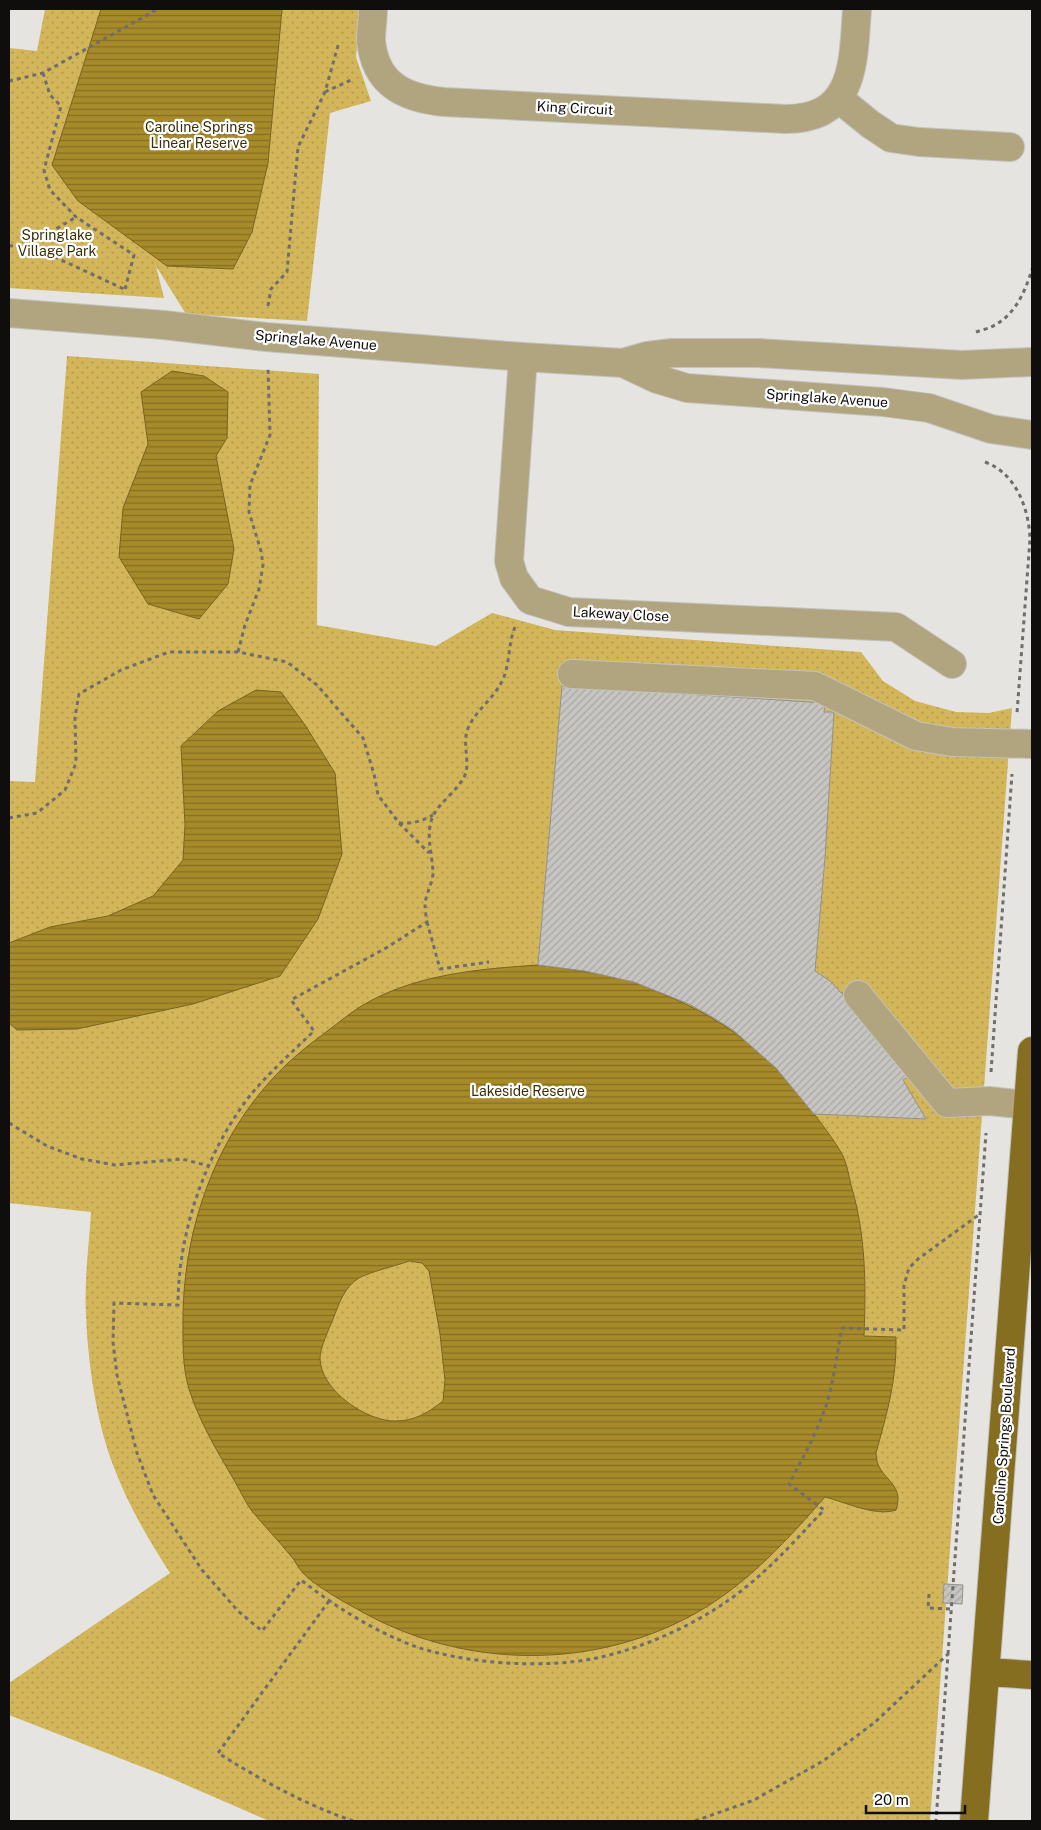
<svg xmlns="http://www.w3.org/2000/svg" width="1041" height="1830" font-family="'Public Sans',sans-serif">
  <style>
    .grass { fill: url(#grass-dots) }
    .water { fill: url(#water-rules); stroke: #796521; fill-rule: evenodd }
    .building { fill: url(#building-hatch); stroke: #93928e }
    .lines { fill: none; stroke-linecap: round; stroke-linejoin: round }
    .minor-casing { stroke: #c3c2be; stroke-width: 30 }
    .major-casing { stroke: #c3c2be; stroke-width: 30 }
    .path { stroke: #6f6e6c; stroke-width: 3; stroke-dasharray: 4 4; stroke-linecap: butt }
    .minor { stroke: #b1a580; stroke-width: 28 }
    .major { stroke: #866e20; stroke-width: 28 }
    .labels { text-anchor: middle; stroke-width: 4.5; stroke-linejoin: round; paint-order: stroke }
    .street-label { font-size: 14px; fill: #0f0e0d; stroke: #fff }
    .park-label { font-size: 14px; fill: #3b2f05; stroke: #fff }
  </style>
  <defs>
    <pattern id="grass-dots" width="8" height="8" patternUnits="userSpaceOnUse" patternTransform="scale(1.25)"><rect width="8" height="8" fill="#d3b55a"/><path d="M2 2h.1M6 6h.1" fill="none" stroke="#b49a4d" stroke-width="1.8" stroke-linecap="round"/></pattern>
    <pattern id="water-rules" width="6" height="5" patternUnits="userSpaceOnUse" patternTransform="scale(1.25)"><rect width="6" height="5" fill="#a78a2a"/><path d="M0 2.5h6" fill="none" stroke="#866f22"/></pattern>
    <pattern id="building-hatch" width="6" height="6" patternUnits="userSpaceOnUse" patternTransform="scale(1.25)"><rect width="6" height="6" fill="#c6c5c1"/><path d="M-1 1l2-2M0 6l6-6M5 7l2-2" fill="none" stroke="#a9a8a5"/></pattern>
  </defs>
  <rect width="100%" height="100%" fill="#e5e4e0"/>
  <path class="grass" d="M45,9H360L356,57L371,101L330,113L307,321L186,314L156,266L164,298L9,288V48L37,51Z
    M67,356L319,374L317,625L436,646L492,613L555,630L861,652L883,681L915,701L956,712L989,713L1012,708L930,1821H269L168,1777L9,1715V1683L170,1573C148,1539 127,1503 113,1465C96,1420 88,1363 86,1315C84,1281 89,1246 91,1212L9,1203V781L35,782Z"/>
  <path class="water" d="M101,9H282L268,163L252,232L233,269L167,266L78,201L52,165Z
    M172,371L204,376L228,392L227,438L216,456L234,549L228,584L199,619L148,604L119,557L123,508L148,444L141,392Z
    M256,690L281,692L305,725L335,773L342,854L318,919L280,976L193,1004L77,1029L17,1030L9,1023V943L50,927L108,916L153,896L183,860L185,825L181,746L218,711Z
    M538,965C570,969 601,973 632,981C643,984 653,990 663,994C726,1020 768,1053 808,1106C820,1122 834,1139 843,1156C847,1165 849,1176 851,1185C866,1235 866,1285 864,1336L896,1337C897,1379 887,1413 876,1453C876,1480 906,1481 896,1510C876,1517 845,1502 825,1497C788,1539 751,1580 703,1609C597,1672 462,1670 357,1609C342,1601 314,1585 303,1573C298,1568 295,1560 290,1555C278,1540 264,1526 252,1511C245,1502 240,1490 234,1480C217,1451 199,1421 189,1389C182,1366 183,1341 183,1317C184,1223 219,1128 288,1063C303,1049 318,1038 334,1026C343,1019 353,1011 363,1005C416,974 479,969 538,965ZM409,1261L422,1263L429,1271L440,1334L445,1380L443,1401C429,1412 415,1421 396,1421C367,1422 320,1390 320,1358C320,1348 329,1329 333,1319C339,1304 344,1287 359,1278C369,1272 396,1266 409,1261Z"/>
  <path class="building" d="M562,686L825,703L824,712H834L825,858L815,971L830,981L888,1043L908,1077L903,1080L926,1119L814,1114L776,1068L733,1030L709,1015L689,1004L634,982L585,971L538,965Z
    M944,1584L963,1585L962,1604L943,1603Z"/>
  <g class="lines">
    <defs>
      <path id="minor" d="M373,9C373,19 371,30 371,40C375,85 405,98 444,102L785,119C856,119 853,62 857,9
        M838,98L870,124L891,138L919,142L1010,147
        M9,313L164,325L266,337L523,357L623,363L647,356L672,353H758L962,365L1032,362
        M523,357L509,561L514,578L530,600L569,612L896,627L952,664
        M623,363L657,379L687,388L883,402L929,408L991,429L1032,435
        M572,674L815,686L916,736L952,742L1032,744
        M858,995L947,1103L989,1101L1028,1105"/>
      <path id="major" d="M987,1672L1032,1675
        M974,1821L1032,1051"/>
    </defs>
    <use href="#minor" class="minor-casing"/>
    <use href="#major" class="major-casing"/>
    <path class="path" d="M43,73L50,95L61,106L44,170L50,190L76,217L134,255L125,289
      M9,81L43,73L158,9
      M325,92L351,80
      M29,245L76,217
      M9,246L29,245L126,290
      M268,306L271,289L287,272L298,147L325,92L339,42
      M976,332C981,330 987,329 991,327C1015,316 1025,292 1032,269
      M985,462C1016,473 1029,509 1030,539L1017,713
      M515,627C507,646 511,667 500,685C491,701 473,713 467,731C463,744 469,759 466,772C462,787 441,801 434,814C424,833 433,855 433,874C432,884 426,894 425,904C425,909 426,916 427,922L386,948L291,1000L314,1031C293,1051 271,1071 252,1093C206,1151 178,1232 178,1305L114,1303L113,1342L117,1375L137,1453L153,1495L202,1570L238,1611L262,1631L301,1580C336,1607 372,1630 414,1646C465,1664 545,1669 597,1658C648,1647 706,1620 746,1587C775,1564 799,1536 824,1510L789,1484C803,1458 817,1432 827,1403C834,1379 837,1353 842,1328L904,1330V1285L909,1268L918,1259L980,1214
      M238,652L245,625L259,589L263,565L261,551L249,512L250,485L270,435L268,367
      M9,818L37,813L65,790L76,763L75,717L79,694L121,670L169,652H238L287,662L317,685L363,738L374,774L378,795L399,823L429,853
      M399,823C413,824 422,821 433,815
      M427,922L440,969L489,962
      M991,1072L1012,774
      M9,1123L47,1146L82,1159L115,1165L182,1159L209,1166
      M929,1594L928,1608L951,1609
      M329,1601L218,1753C261,1780 304,1804 353,1821
      M948,1654L986,1133
      M695,1821L754,1800L823,1761L874,1723L948,1654L936,1821"/>
    <use href="#minor" class="minor"/>
    <use href="#major" class="major"/>
  </g>
  <g class="labels">
    <g class="street-label">
      <text transform="translate(575 108) rotate(3)" y="5">King Circuit</text>
      <text transform="translate(316 340) rotate(5)" y="5">Springlake Avenue</text>
      <text transform="translate(827 398) rotate(4)" y="5">Springlake Avenue</text>
      <text transform="translate(621 614) rotate(3)" y="5">Lakeway Close</text>
      <text transform="translate(1004 1436) rotate(-86)" y="5">Caroline Springs Boulevard</text>
    </g>
    <g class="park-label">
      <text x="199" y="132">Caroline Springs<tspan x="199" dy="16">Linear Reserve</tspan></text>
      <text x="57" y="240">Springlake<tspan x="57" dy="16">Village Park</tspan></text>
      <text x="528" y="1096">Lakeside Reserve</text>
    </g>
  </g>
  <rect width="1041" height="1830" fill="none" stroke="#0f0e0d" stroke-width="20"/>
  <path d="M866 1805v8h99v-8" fill="none" stroke="#0f0e0d" stroke-width="2.5"/>
  <text x="874" y="1805" font-size="15" fill="#0f0e0d" stroke="#ffffff" stroke-width="4" paint-order="stroke">20 m</text>
</svg>
